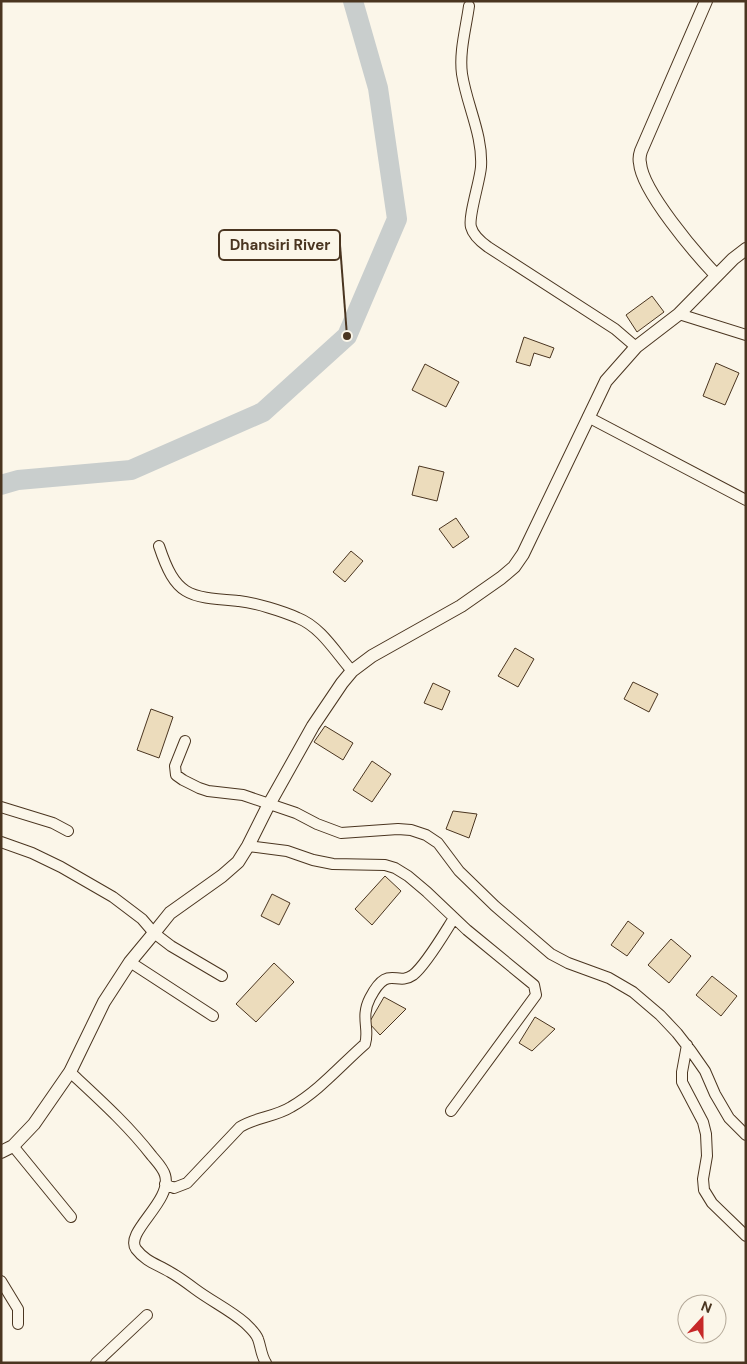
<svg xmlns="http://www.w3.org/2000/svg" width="747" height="1364" font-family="'DM Sans',sans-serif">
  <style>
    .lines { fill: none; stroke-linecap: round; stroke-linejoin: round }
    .river { stroke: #c9cecd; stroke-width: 20 }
    .building { fill: #ecdcbc; stroke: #4a3520 }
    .minor-casing { stroke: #4a3520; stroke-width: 12 }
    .tertiary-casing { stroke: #4a3520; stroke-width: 14 }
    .minor { stroke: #fbf6e9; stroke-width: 10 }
    .tertiary { stroke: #fbf6e9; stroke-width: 12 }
    .leader { fill: none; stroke: #4a3520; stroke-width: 2 }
    .callout-dot { fill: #4a3520; stroke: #fbf6e9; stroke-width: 2 }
    .callout { fill: #fbf6e9; stroke: #4a3520; stroke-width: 2 }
    .callout-label { font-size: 15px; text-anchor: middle; font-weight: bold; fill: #4a3520 }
  </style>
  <rect width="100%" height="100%" fill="#fbf6e9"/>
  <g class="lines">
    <path class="river" d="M1,485L18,480L131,470L263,412L347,336L397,219L378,88L353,1"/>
  </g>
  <path class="building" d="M652,296L664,312L637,332L626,315Z
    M524,337L554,348L550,358L534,353L530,366L516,362Z
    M716,363L739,373L725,405L703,396Z
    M425,364L459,382L446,407L412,390Z
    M419,466L444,472L437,501L412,495Z
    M456,518L469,537L453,548L439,529Z
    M351,551L363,561L345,582L333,572Z
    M515,648L534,659L518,687L498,676Z
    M633,682L658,694L649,712L624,699Z
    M433,683L450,691L442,710L424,703Z
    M151,709L173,717L159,758L137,750Z
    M325,726L353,743L343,760L314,742Z
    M372,761L391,774L372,802L353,790Z
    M453,811L477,814L469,838L446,829Z
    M385,876L401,891L372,925L355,909Z
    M272,894L290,903L279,925L261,916Z
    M628,921L644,933L627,956L611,945Z
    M671,939L691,956L669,983L648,965Z
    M274,963L294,982L256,1022L236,1004Z
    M712,976L737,996L721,1016L696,995Z
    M384,997L406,1009L380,1035L369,1023Z
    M535,1017L555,1029L532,1051L519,1043Z"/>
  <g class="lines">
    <defs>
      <path id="minor" d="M469,6C466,28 459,52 462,74C467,106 483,135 481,167C480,181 468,217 471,227C473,235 481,242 488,247L615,329L636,347
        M679,314L746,335
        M588,417L746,500
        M159,546C176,597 188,597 239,601C256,603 282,611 298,618C321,627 336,653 352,671
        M185,741L175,766L176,775L183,780L199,788L208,791L243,795L296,813L317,824L341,833L398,829L411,830L426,835L438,843L459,871L495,906L551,954L568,963L609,978L633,992L660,1015L677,1033L691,1051L705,1071L715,1094L729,1118L746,1135
        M1,807L53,823L68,831
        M1,842L32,853L61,867L113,897L142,919L154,933L171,946L222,976
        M248,846L287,851L313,860L333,864L385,865L395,868L408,876L427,892L467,930L534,985L536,995L451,1111
        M130,962L213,1016
        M687,1045L682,1072V1082L703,1122L706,1134L707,1156L703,1179L704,1190L712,1203L746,1236
        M70,1072C99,1099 128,1125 152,1156C157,1162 163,1168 165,1175C173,1201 124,1232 136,1249C146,1262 157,1264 170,1272C179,1277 187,1283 195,1289C211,1301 230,1310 245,1323C250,1328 256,1333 258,1339C261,1347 261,1355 266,1363
        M13,1146L71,1217
        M165,1184L174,1188L187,1183L240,1127C256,1117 275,1117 291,1107C319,1091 341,1065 365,1044C370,1030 360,1017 370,998C388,963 396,987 413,975C426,965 445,932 454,918
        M1,1281L18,1309V1324
        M96,1363L147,1315"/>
      <path id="tertiary" d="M706,1L641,151C640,154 639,159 640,163C642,191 696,254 716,275
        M1,1152L13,1146L34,1124L70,1072L104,1002L130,962L154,933L170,913L222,876L238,862L248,846L267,808L313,726L342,683L352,671L372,656L461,606L501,578L514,567L523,554L606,381L636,347L679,314L733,259L746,249"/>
    </defs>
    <use href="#minor" class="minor-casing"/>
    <use href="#tertiary" class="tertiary-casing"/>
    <use href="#minor" class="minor"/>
    <use href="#tertiary" class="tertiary"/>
  </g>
  <path class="leader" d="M347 336L340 245"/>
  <circle class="callout-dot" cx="347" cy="336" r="5"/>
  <rect class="callout" x="219" y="230" width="121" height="30" rx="5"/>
  <g class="callout-label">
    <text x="280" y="250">Dhansiri River</text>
  </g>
  <rect width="747" height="1364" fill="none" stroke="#4a3520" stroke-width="5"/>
  <g transform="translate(702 1319) rotate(21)"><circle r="24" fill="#fbf6e9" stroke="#b4a999"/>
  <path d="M0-4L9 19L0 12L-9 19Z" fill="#c62828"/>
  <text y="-8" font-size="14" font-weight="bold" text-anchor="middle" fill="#4a3520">N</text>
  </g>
</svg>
